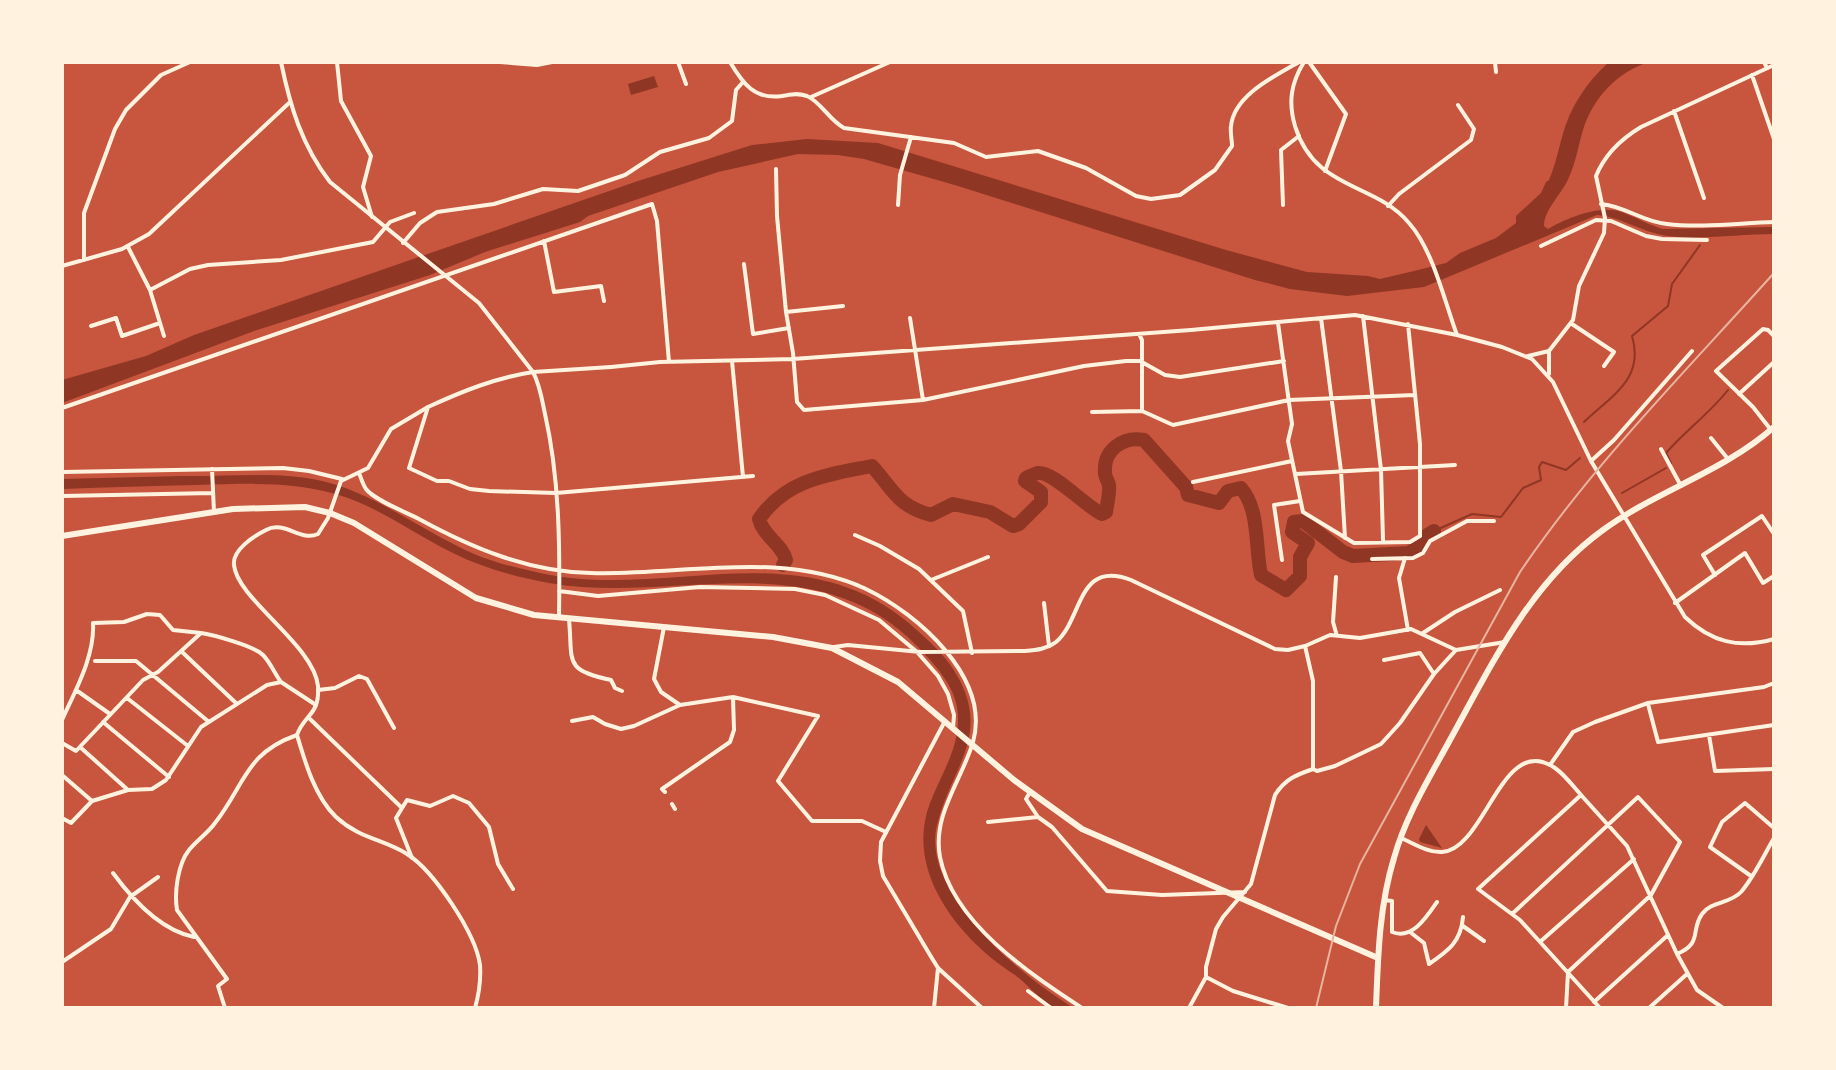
<svg xmlns="http://www.w3.org/2000/svg" width="1836" height="1070" font-family="'Fira Sans Condensed',sans-serif">
  <style>
    .water { fill: #8f3625 }
    .lines { fill: none; stroke-linecap: round; stroke-linejoin: round }
    .stream { stroke: #8f3625; stroke-width: 2 }
    .river { stroke: #8f3625; stroke-width: 14 }
    .minor { stroke: #fff3e0; stroke-width: 4 }
    .tertiary { stroke: #fff3e0; stroke-width: 4 }
    .primary { stroke: #fff3e0; stroke-width: 6 }
    .rail { stroke: #e9b49f; stroke-width: 2 }
  </style>
  <rect width="100%" height="100%" fill="#c8553d"/>
  <path class="water" d="M1609,62H1649C1617,72 1593,98 1583,130C1578,146 1576,162 1569,177C1563,193 1544,209 1544,226L1548,229C1566,218 1601,204 1621,212C1636,217 1648,225 1663,229L1774,227V234C1739,234 1703,240 1668,236C1643,233 1622,217 1597,215L1424,287L1347,296L1290,289L1255,280L958,186L864,159L838,155L798,154L718,172L588,216L580,222L485,252L430,275L254,331L62,403V380L146,356L194,335L638,181L752,145L807,139L878,143L1226,250L1307,272L1368,276L1380,279L1414,271L1446,263L1460,253L1496,238L1516,223V216L1541,193L1546,182L1549,180C1555,166 1558,152 1562,137C1570,107 1586,83 1609,62Z
    M654,76L658,87L631,95L628,84Z
    M182,476C231,477 283,470 330,483C382,498 426,533 474,554C495,563 518,568 540,573C665,601 798,530 910,624C929,641 947,656 959,679C990,738 950,770 937,825C920,893 1022,977 1074,1008C1068,1008 1059,1009 1054,1007C1039,1000 1026,982 1012,973C959,938 904,871 930,803C942,772 963,743 957,707C953,683 933,663 917,646C814,541 674,605 549,583C516,577 483,568 453,553C416,535 383,510 345,497C297,480 247,484 197,485C152,486 107,487 62,489V479Z
    M1426,825L1442,848L1420,842L1419,839Z"/>
  <g class="lines">
    <path class="stream" d="M1584,422C1611,396 1645,379 1632,336L1668,306L1672,284L1700,245
      M1671,463L1666,453C1686,430 1709,414 1728,390
      M1622,493L1666,468
      M1434,531L1472,514L1501,517L1523,488L1541,480L1539,467L1542,462L1566,470L1580,458"/>
    <path class="river" d="M783,565L786,560C782,544 763,536 759,519C787,479 827,475 872,466C893,489 897,506 931,515L953,504L990,512L1013,526L1019,524L1041,502V492L1025,481L1026,478C1030,476 1034,474 1038,473C1053,471 1085,506 1102,514L1106,512C1107,504 1110,493 1109,485C1108,481 1105,477 1105,473C1103,450 1123,436 1144,440L1186,487L1188,495L1219,503L1228,491L1241,488C1260,510 1255,548 1261,575L1286,590L1300,576V557L1308,543L1292,532L1294,522L1303,521L1343,552L1353,556L1409,553L1422,545L1426,536L1434,531"/>
    <path class="minor" d="M337,62L341,101L371,156L363,187L372,217
      M500,62L537,65L552,62
      M678,62L686,84
      M730,62C743,84 755,100 782,96C791,94 798,93 807,96C821,102 829,120 844,128L954,143L986,157L1038,151L1086,168L1136,196L1151,199L1180,195L1215,170L1232,146C1232,140 1230,132 1231,126C1234,95 1275,76 1299,62
      M1309,62L1346,114L1325,171
      M1495,62L1496,72
      M1752,75L1774,139
      M811,97L890,62
      M1674,111L1704,198
      M776,169L777,216L786,312L793,353L797,402L804,410L923,400L1084,366L1126,361H1140L1165,375L1180,377L1284,361
      M1601,204C1625,206 1643,222 1667,224C1701,228 1739,223 1774,222
      M898,205L900,175L911,137
      M1283,205L1281,150L1299,136
      M1388,206L1399,194L1471,140L1474,129L1458,105
      M544,241L554,292L601,286L604,301
      M403,243L420,223L437,212L494,204L543,189L578,191L625,175L660,152L709,138L732,121L736,90L743,82
      M1541,246L1596,220L1611,221L1646,236L1662,239L1707,240
      M128,247L150,290L164,336
      M84,260V213L115,129L126,110L161,75L190,62
      M744,264L753,334L789,328
      M62,266L122,249L149,234L289,103
      M150,290L190,269L208,265L281,260L373,242L390,222L414,213
      M786,312L843,306
      M1363,316L1381,470L1383,540
      M910,318L923,400
      M1321,318L1341,471L1345,538
      M1278,323L1292,424L1288,441L1303,512L1354,543L1410,542L1420,536
      M1408,324L1420,444V536
      M1572,324L1614,352L1604,366
      M91,326L116,318L122,336L160,323
      M1139,334L1142,340V411
      M1549,351V374
      M1528,356L1549,351L1573,320L1579,286L1604,233L1605,218L1596,176C1605,154 1621,139 1641,127L1774,65
      M732,361L743,477
      M611,367L660,362L793,359L1191,330L1355,315L1457,335L1502,347L1532,359L1553,382L1591,461L1614,440L1692,351
      M1739,394L1774,362
      M62,408L652,204L657,221L669,362
      M1092,412L1142,411L1173,425L1289,400L1415,395
      M1771,430L1753,407L1716,371L1763,329L1768,330L1774,336
      M1711,438L1728,459
      M1661,449L1681,486
      M212,469L214,512
      M62,472L283,468L309,471L342,479
      M359,473C361,478 363,485 366,489C374,500 406,512 419,519C472,548 529,572 591,573C681,576 781,549 866,589C918,614 991,678 973,742C962,780 932,815 940,857C953,923 1029,973 1082,1008
      M1296,474L1455,465
      M1193,482L1292,461
      M62,496L213,493
      M855,535L880,546L919,569L963,611L972,653
      M1405,558L1399,578L1408,630
      M1372,559L1413,558L1423,553L1430,541L1467,521H1494
      M1282,560L1274,505L1300,501
      M1715,575L1703,555L1762,516L1774,534
      M1336,577L1333,622L1337,636
      M931,580L988,557
      M559,591L598,596L700,587L795,589L825,595L879,620L917,652L938,676L948,694L954,715L953,729
      M1044,603L1049,646
      M1675,603L1745,553L1763,583L1774,576
      M559,618C560,551 560,480 545,414C542,400 540,385 533,372C495,378 463,391 428,407L409,468L437,481H449L470,489L489,491L556,493L753,476
      M569,619C573,662 563,670 611,680L615,688L622,691
      M664,627L654,679L661,692L680,705
      M1423,633L1455,612L1500,590
      M1305,646L1330,635L1360,638L1411,629L1456,650L1505,642
      M834,647L848,645L920,652L1025,651
      M181,651L237,704
      M1384,660L1420,653L1434,674
      M95,661H136L209,722
      M76,690L110,714
      M318,690L335,688L359,676L367,679L394,728
      M127,698L188,746
      M1648,704L1658,742L1774,725
      M310,719L401,807
      M62,720C75,691 95,656 93,623L124,622L147,614L160,615L173,630L201,633
      M572,721L593,717L605,724L621,729L634,726L680,705L733,697L818,716L778,781L812,821H862L886,832
      M103,722L169,777
      M1709,735L1715,771L1774,769
      M62,743L76,751L143,680L158,672L201,633C214,635 254,646 263,655C270,662 275,674 281,682
      M80,747L128,790
      M1550,765L1573,732L1595,722L1648,703L1764,687L1774,683
      M62,775L92,801
      M665,792L662,789L730,742L734,730L733,697
      M1030,792L1026,799L1038,817L1052,827L1107,891L1162,895L1245,892
      M672,804L675,809
      M62,818L71,823L92,801L128,790L152,789L166,780L201,727L267,685L281,682L316,705
      M988,822L1038,817
      M412,858L396,818L407,800L430,806L453,796L469,803L489,827L498,864L513,889
      M113,873C132,899 160,930 194,937
      M1751,876L1710,847L1722,822L1745,803L1774,828
      M1384,900L1392,901V932C1412,940 1426,918 1437,902
      M1512,914L1638,797L1680,842L1651,895L1568,972L1566,1008
      M1463,926L1484,941
      M1410,932L1424,943L1429,964C1448,951 1461,942 1463,917
      M1541,941L1634,859
      M1677,954C1703,943 1690,931 1702,914C1711,901 1730,904 1741,892C1754,877 1764,855 1774,838
      M62,962L111,929L130,897L158,877
      M1206,977L1233,991L1288,1008
      M1028,991L1051,1008
      M1594,1002L1668,935
      M225,1008L218,986L227,979L177,910C174,892 178,864 189,850C197,840 208,833 215,823C245,785 245,753 297,735
      M934,1008L938,968
      M1189,1008L1206,977V967L1216,929L1223,917L1251,884L1275,795C1285,779 1296,775 1313,769L1317,771L1335,766L1381,744L1400,723L1434,674L1456,650
      M1600,1008L1520,920L1478,889L1581,795L1627,846L1677,954L1697,990L1723,1008
      M1649,1008L1687,974"/>
    <path class="tertiary" d="M281,62C290,106 302,146 330,182L479,303L533,372L611,367
      M1304,62C1291,83 1288,102 1295,126C1315,191 1375,182 1409,223C1433,250 1444,300 1457,335
      M1764,62L1767,68
      M428,407L391,429L368,468L341,481L328,518L318,534C300,542 285,520 266,530C254,536 232,550 234,565C237,599 314,645 318,686C320,716 304,714 297,735C305,762 315,797 336,817C360,839 383,839 407,854C434,871 476,934 480,965C481,980 479,994 475,1008
      M1591,461L1685,617C1711,642 1739,649 1774,639
      M1025,651C1037,650 1047,649 1056,642C1083,619 1077,559 1131,580L1275,649L1288,650L1305,646L1313,681V769
      M945,721L881,842L880,861L883,876L930,955L938,968L982,1008
      M1401,838C1413,843 1428,853 1442,852C1486,849 1502,731 1555,768C1565,775 1573,786 1581,795"/>
    <path class="primary" d="M62,536L233,509L305,507L330,513L354,523L476,598L534,615L773,637L832,648L898,682L1014,780L1082,829L1378,958
      M1376,1008C1378,957 1379,907 1394,858C1406,815 1430,777 1451,738C1493,662 1531,582 1603,530C1658,490 1723,472 1774,427"/>
    <path class="rail" d="M1316,1008L1336,926L1360,864L1520,572C1593,464 1687,370 1774,273"/>
  </g>
  <rect width="1836" height="1070" fill="none" stroke="#fff3e0" stroke-width="128"/>
</svg>
